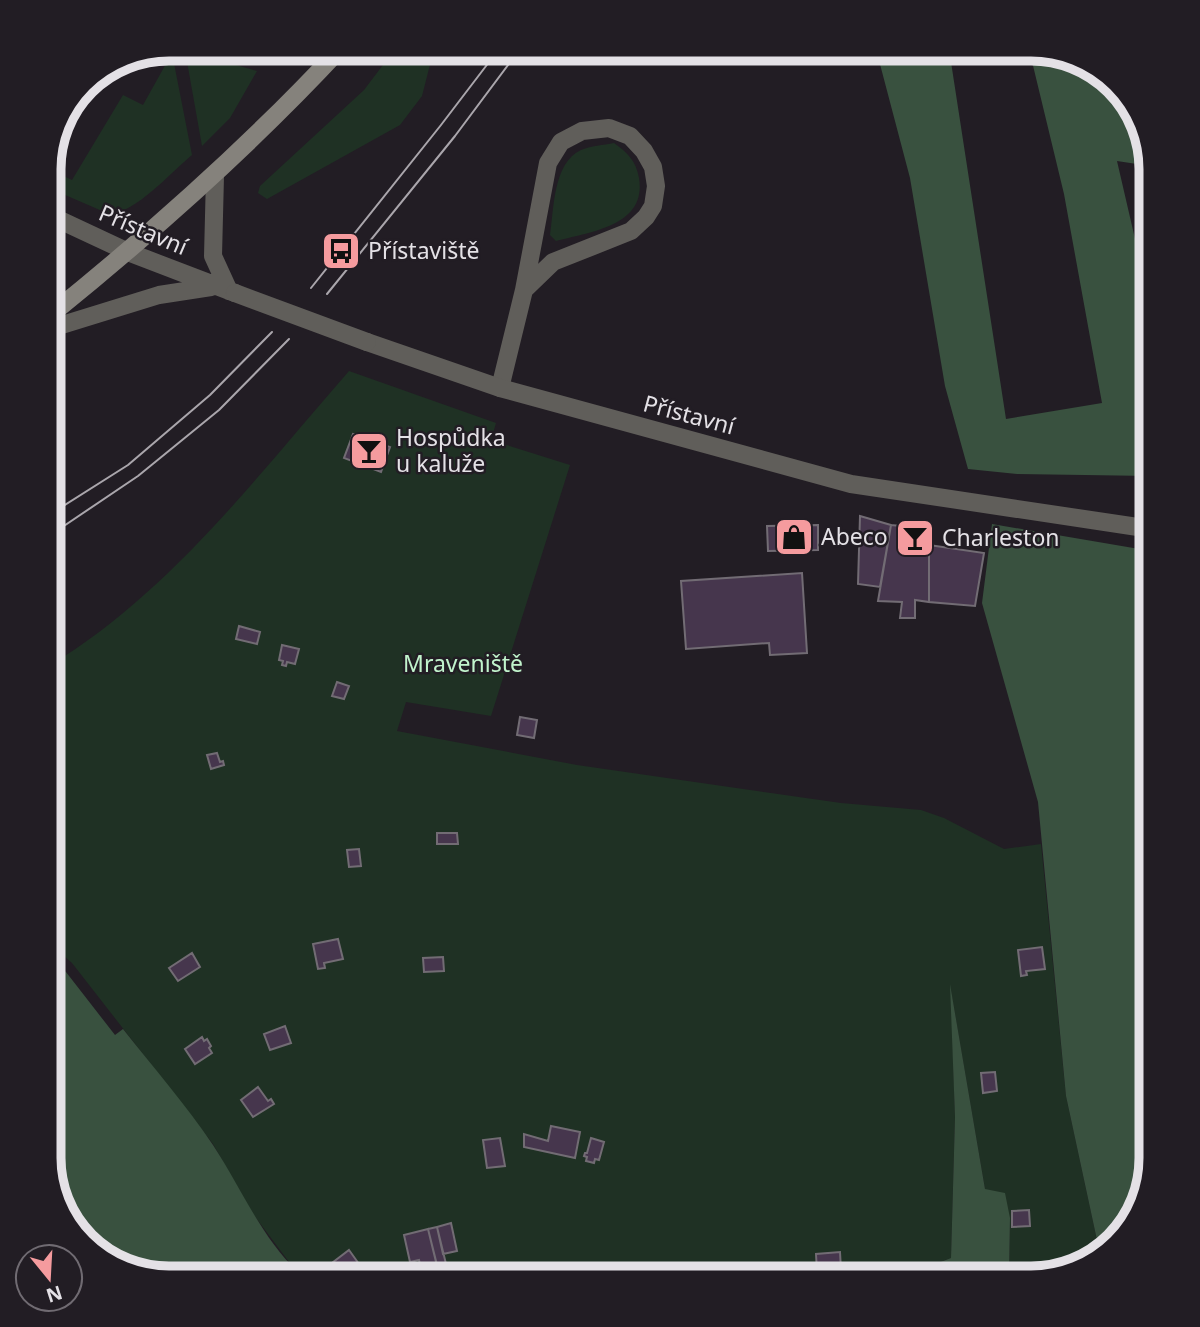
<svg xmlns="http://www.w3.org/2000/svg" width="1200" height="1327" font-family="'Noto Sans',sans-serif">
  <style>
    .green { fill: #1f3124 }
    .forest { fill: #39513f }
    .building { fill: #46364d; stroke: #726c74; stroke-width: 2 }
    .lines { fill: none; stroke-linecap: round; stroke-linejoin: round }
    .lane { stroke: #605e5a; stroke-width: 18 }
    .street { stroke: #605e5a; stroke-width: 18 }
    .secondary { stroke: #85827c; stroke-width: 18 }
    .tram { stroke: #aaa6ac; stroke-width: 2 }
    .street-bridge { stroke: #605e5a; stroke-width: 18 }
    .labels { text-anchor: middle; stroke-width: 5; stroke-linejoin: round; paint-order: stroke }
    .street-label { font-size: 23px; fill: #e4e1e6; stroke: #221d24 }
    .poi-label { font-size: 23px; fill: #e4e1e6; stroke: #221d24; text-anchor: start }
    .park-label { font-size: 23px; fill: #c1f3cc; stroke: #221d24 }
    .rim { fill: none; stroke: #e4e1e6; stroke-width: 9 }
  </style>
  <rect width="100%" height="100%" fill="#221d24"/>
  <path class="green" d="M206,49H279L265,65Z
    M395,49H434L422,96L400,125L267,199L258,193L260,186L364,90Z
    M191,52L257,71L230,118L202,146L186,56Z
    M172,53L192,155C171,172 136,213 109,214L49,188V169L72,180L123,95L143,105Z
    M614,143C628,153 636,161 639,178C647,226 590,232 556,241L550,235C554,209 553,163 581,150C590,146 604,145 614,143Z
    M1144,178H1151V268Z
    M349,371L496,423L491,440L570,465L491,716L406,702L397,731L577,765L841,803L921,810L944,818L1004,849L1041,844L1066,1096L1100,1254L1031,1278H1009L1010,1218L985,1189L951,991L955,1117L951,1258L899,1278H305L295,1270L253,1214L213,1144L72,963L49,943V666C170,593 257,476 349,371Z"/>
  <path class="forest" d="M876,49H949L1006,419L1102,403L1064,194L1029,49C1062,49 1104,69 1125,95C1132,104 1145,152 1150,166L1117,161L1151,308V476L1017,474L968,469L945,386L910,178Z
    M992,524L1151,551V1158L1139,1211L1104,1253L1100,1254L1066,1096L1038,802L982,603Z
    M49,958L66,972L115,1035L123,1029C153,1067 186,1105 213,1145C242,1189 264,1244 305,1278H169L116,1266L86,1241L68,1214L49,1158Z
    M950,984L985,1189L1005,1193L1010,1218L1009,1278H899L951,1258L955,1117Z"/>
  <path class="building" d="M353,434L390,447L381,472L344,458Z
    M860,516L891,525L880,587L858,584Z
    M818,525V550L768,551L767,526Z
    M891,525L929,529V602L915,600V618H900L902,602L878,601Z
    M929,545L984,553L975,606L929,602Z
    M802,573L807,653L770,655L769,643L686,649L681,581Z
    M239,626L260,632L257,644L236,639Z
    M282,645L299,649L295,664L287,662L286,666L282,665L283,661L279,660Z
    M337,682L349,686L344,699L332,696Z
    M520,717L537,720L534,738L517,735Z
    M217,753L220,762L223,761L224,765L211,769L207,755Z
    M437,833H457L458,844H437Z
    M359,849L361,866L349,867L347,850Z
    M338,939L343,959L324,963L325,968L318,969L313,944Z
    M1042,947L1045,969L1026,971L1027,975L1021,976L1018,950Z
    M192,953L200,967L178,981L169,968Z
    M443,957L444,971L424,972L423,958Z
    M285,1026L291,1043L270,1050L264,1034Z
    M202,1037L204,1041L207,1039L211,1046L209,1048L212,1053L195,1064L185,1049Z
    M995,1072L997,1091L983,1093L981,1073Z
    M258,1087L268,1101L271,1099L274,1104L253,1117L241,1100Z
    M551,1126L580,1132L575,1158L524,1147V1134L548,1141Z
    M500,1138L505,1166L487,1168L483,1140Z
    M591,1138L604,1142L599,1160L595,1159L594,1163L586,1161L587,1157L584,1156L585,1153H587Z
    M1029,1210L1030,1226L1012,1227V1211Z
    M451,1223L457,1251L443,1254L437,1227Z
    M437,1227L447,1268L438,1270L428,1229Z
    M428,1229L439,1273L423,1278L419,1260L410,1262L404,1235Z
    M349,1250L364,1271L356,1278H336L328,1266Z
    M840,1252L841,1270L817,1272L816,1254Z"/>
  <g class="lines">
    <path class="lane" d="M500,388L524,290L548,163L561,142L582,131L609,128L630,136L644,151L653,167L656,186L653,206L646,217L631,231L553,262L524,290"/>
    <path class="street" d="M215,176L213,256L229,291
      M49,215L128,252L235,293
      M49,329L159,295L211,287
      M367,342L500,388L851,484L1151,529"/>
    <path class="secondary" d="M49,316C153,232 249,147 340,49"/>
    <path class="tram" d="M311,288L441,125L499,49
      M327,294L455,136L520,49
      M49,515L128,465L210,395L272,332
      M49,536L138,476L219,410L289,339"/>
    <path class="street-bridge" d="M235,293L367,342"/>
  </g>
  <defs>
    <symbol id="bus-square" viewBox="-11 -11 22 22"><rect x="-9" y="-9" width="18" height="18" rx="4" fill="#f59b9e" stroke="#221d24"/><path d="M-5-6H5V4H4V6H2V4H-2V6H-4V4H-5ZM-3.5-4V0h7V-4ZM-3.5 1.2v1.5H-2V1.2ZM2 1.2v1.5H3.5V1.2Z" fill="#111"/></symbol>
    <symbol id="bar-square" viewBox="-11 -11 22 22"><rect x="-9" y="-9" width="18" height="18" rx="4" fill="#f59b9e" stroke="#221d24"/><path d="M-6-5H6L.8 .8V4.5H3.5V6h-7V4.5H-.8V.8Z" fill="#111"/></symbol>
    <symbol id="shop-square" viewBox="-11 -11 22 22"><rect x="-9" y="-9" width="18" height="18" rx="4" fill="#f59b9e" stroke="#221d24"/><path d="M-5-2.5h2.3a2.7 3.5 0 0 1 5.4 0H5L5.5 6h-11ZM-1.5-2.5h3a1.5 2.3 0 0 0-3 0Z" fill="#111"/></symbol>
  </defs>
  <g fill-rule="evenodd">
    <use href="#bus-square" x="319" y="229" width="44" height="44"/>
    <use href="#bar-square" x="347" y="429" width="44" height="44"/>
    <use href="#shop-square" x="772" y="515" width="44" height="44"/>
    <use href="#bar-square" x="893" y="516" width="44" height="44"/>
  </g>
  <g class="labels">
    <g class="street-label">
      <text transform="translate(143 230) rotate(23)" y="8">Přístavní</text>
      <text transform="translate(689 415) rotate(15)" y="8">Přístavní</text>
    </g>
    <g class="poi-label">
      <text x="368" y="259">Přístaviště</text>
      <text x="396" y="446">Hospůdka<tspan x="396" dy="26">u kaluže</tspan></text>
      <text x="821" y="545">Abeco</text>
      <text x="942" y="546">Charleston</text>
    </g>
    <g class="park-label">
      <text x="463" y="672">Mraveniště</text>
    </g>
  </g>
  <path d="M0 0H1200V1327H0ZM169 61H1031A108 108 0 0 1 1139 169V1158A108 108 0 0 1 1031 1266H169A108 108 0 0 1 61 1158V169A108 108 0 0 1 169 61Z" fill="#221d24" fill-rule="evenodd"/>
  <path class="rim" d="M169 61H1031A108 108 0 0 1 1139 169V1158A108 108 0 0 1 1031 1266H169A108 108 0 0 1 61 1158V169A108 108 0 0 1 169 61Z"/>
  <g transform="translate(49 1278) rotate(162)"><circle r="33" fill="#221d24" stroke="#706b72" stroke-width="2"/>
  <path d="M0-5L12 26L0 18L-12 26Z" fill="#f59b9e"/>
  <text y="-10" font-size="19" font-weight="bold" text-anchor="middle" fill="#e4e1e6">N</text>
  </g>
</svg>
